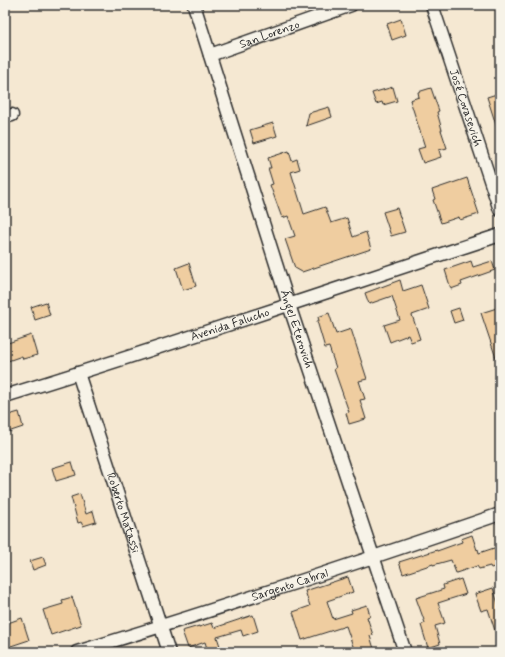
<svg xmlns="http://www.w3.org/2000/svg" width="505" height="657" font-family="Mynerve,sans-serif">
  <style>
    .building { fill: #efcda0; stroke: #2b2b2b }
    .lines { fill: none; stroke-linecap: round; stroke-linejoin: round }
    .street-casing { stroke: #2b2b2b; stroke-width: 15 }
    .street { stroke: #f7f3e8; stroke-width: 12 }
    .labels { text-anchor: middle; stroke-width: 3.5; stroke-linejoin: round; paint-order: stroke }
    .street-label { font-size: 12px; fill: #2b2b2b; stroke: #f7f3e8 }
  </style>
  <rect width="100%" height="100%" fill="#f5e8d2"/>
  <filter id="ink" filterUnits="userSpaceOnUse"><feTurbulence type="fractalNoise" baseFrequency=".025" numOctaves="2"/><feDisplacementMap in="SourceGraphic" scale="8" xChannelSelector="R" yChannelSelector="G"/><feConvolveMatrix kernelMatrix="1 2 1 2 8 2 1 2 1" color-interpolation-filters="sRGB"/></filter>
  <g filter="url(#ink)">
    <path class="building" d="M401,19L406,35L392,40L387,24Z
      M393,87L397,101L383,105L382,102L376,104L372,93Z
      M431,88L439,111L437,112L442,130H441L447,148L439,150L441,157L423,163L418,149L425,147L410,100L419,97L418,92Z
      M500,93V130L498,131L487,97Z
      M329,107L332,117L306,126L309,113Z
      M273,123L277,136L254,143L250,130Z
      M289,151L292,161L297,159L300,169L291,172L304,214L325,207L331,223L347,218L353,237L366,232L371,249L302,272L295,268L285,239L295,236L288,216L282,218L270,185L273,184L268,168H271L268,158Z
      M467,178L479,214L460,220L459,217L441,223L433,200L435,199L432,190Z
      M397,208L405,232L391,236L383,212Z
      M471,261L473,267L492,261L495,270L461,282L462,285L451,289L445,270Z
      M189,263L196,286L183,290L176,268Z
      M400,280L403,291L421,285L429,309L412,315L420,339L411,342L408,335L390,342L384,325L400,320L392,296L369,304L365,293Z
      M46,302L50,315L35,320L31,307Z
      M500,307V364H498L481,313Z
      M459,308L463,320L454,323L450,311Z
      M329,313L336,334L351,329L367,379L359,381L365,399L360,400L366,419L349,424L346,413L349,412L334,369L336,368L329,347L325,348L317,321H319L318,317Z
      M31,335L37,355L23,359L22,356L5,362V344Z
      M19,412L23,427L5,433V416Z
      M72,462L76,475L56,481L52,468Z
      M80,494L86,514L93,511L96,522L83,526L81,522L78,523L71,497Z
      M472,535L477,550L478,549L479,553L500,546V565L491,568L490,566L479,569L477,566L456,573L451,560L433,565V564L403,574L399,562L437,550V551L462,542L461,539Z
      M43,557L46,565L33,570L30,561Z
      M348,577L353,592L327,601L333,619L352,613L351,610L367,605L370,616L367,617L373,635L370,636L375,652H355L346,626L302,640L293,612L310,606L305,591Z
      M461,579L466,594L438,603L445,623L435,626L440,644L428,648L421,625L425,623L416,598L444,589L443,585Z
      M493,588L500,610V640H498L488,609L481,611L475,594Z
      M72,597L81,625L51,635L43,610L63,604L62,600Z
      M253,615L258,631L243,636L241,630L217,637L222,652H208L205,642L188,648L182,631L199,626V627L212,623L214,628Z
      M22,618L29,640L5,648V624Z"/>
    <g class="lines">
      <defs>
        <g id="street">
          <path id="s1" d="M194,5L289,305L405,652"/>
          <path id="s2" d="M432,5L500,210"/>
          <path id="s3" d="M210,55L351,5"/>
          <path d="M5,117L12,115"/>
          <path id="s4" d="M78,373L169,652"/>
          <path id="s5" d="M5,396C171,345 335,289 500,235"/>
          <path id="s6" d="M77,652C219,609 360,562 500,514"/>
        </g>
      </defs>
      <use href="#street" class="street-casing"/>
      <use href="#street" class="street"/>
    </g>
  </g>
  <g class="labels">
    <g class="street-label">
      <text dy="4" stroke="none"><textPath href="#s3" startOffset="63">San Lorenzo</textPath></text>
      <text dy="4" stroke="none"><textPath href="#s2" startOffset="108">José Covasevich</textPath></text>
      <text dy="4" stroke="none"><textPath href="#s5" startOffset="236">Avenida Falucho</textPath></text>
      <text dy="4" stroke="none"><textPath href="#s1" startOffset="340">Ángel Eterovich</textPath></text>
      <text dy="4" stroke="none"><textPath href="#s4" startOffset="147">Roberto Matassi</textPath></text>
      <text dy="4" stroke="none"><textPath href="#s6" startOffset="223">Sargento Cabral</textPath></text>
    </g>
  </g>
  <rect width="505" height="657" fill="none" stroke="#f7f3e8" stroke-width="20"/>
  <rect x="10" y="10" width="485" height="637" fill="none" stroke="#2b2b2b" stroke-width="1.5" filter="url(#ink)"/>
</svg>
